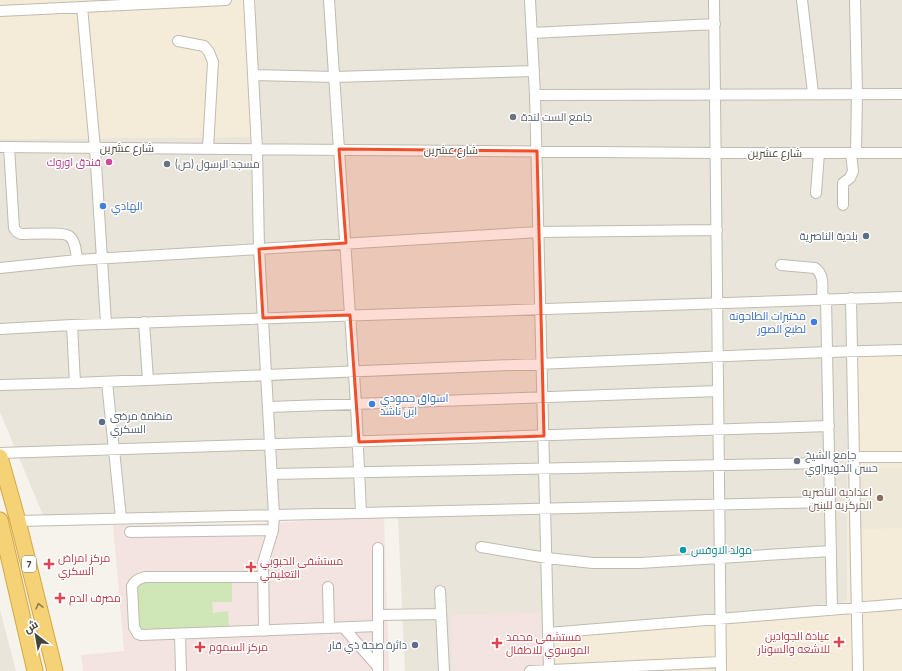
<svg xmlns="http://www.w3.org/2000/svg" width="902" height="671" font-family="'Titillium Web',Cairo,sans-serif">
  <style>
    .residential { fill: #e9e5da }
    .commercial { fill: #f5ebd9 }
    .education { fill: #ede8d7 }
    .medical { fill: #f4e4e1 }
    .green { fill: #cfe7b7 }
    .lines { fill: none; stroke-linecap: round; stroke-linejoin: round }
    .minor-casing { stroke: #c0bbaf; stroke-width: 12 }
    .highway-casing { stroke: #d6a745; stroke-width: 17 }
    .minor { stroke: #fff; stroke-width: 10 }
    .highway { stroke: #f6d276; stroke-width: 15 }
    .oneway { stroke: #8e7d52 }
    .marked { fill: #ef5029; fill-opacity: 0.2; stroke: #ef5029; stroke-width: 3; stroke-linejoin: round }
    .worship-dot { fill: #6b7280; stroke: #fff; stroke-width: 1.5 }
    .hotel-dot { fill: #d1479c; stroke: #fff; stroke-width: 1.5 }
    .shop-dot { fill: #3f7fe0; stroke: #fff; stroke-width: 1.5 }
    .service-dot { fill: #5c6f8a; stroke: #fff; stroke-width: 1.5 }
    .education-dot { fill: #8d6e63; stroke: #fff; stroke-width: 1.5 }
    .culture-dot { fill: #0f9aa8; stroke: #fff; stroke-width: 1.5 }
    .health-dot { fill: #e0444e; stroke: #fff; stroke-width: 1.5 }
    .labels { text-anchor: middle; stroke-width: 3; stroke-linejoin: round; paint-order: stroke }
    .shield { fill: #fff; stroke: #807c75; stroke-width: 1 }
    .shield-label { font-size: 10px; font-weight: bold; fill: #49443a }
    .worship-label { font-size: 11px; fill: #5b616d; stroke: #fff; text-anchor: start }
    .street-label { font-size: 11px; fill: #49443a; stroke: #fff }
    .hotel-label { font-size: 11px; fill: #b23c85; stroke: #fff; text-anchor: end }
    .shop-label { font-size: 11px; fill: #366cbe; stroke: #fff; text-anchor: start }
    .service-label { font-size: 11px; fill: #4e5e75; stroke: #fff; text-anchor: end }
    .education-label { font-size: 11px; fill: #785e54; stroke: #fff; text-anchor: end }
    .culture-label { font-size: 11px; fill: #0d838f; stroke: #fff; text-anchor: start }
    .health-label { font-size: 11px; fill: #be3a42; stroke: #fff; text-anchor: start }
  </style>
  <rect width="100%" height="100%" fill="#f5f3ec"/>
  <path class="residential" d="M256,0H902V353H848L847,602L553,632V671H405L398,518L45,520L0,412V139L256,137Z
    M0,610L16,671H0Z"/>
  <path class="commercial" d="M0,0H256V137L0,139Z
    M848,353H902V671H553V632L847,602Z"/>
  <path class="education" d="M857,468H902V528L858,529Z"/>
  <path class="medical" d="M384,516L389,671H83L81,655L124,651L113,525L253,524Z
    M541,613L543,671H452L451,615Z"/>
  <path class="green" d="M232,581V602H212L213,613L228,611L229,627L138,630V582Z"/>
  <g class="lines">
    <defs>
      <path id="minor" d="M249,0L257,149L259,249L274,515L273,530L263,563L264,631
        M329,0L356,404L361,513
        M530,0L535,95L549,671
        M714,0L721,671
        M802,0L813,93
        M855,0L857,93L856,153
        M82,7L95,148L106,323
        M0,11L226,0
        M532,33L715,24
        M178,41L204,46L209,52L213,62L208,148
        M253,75L334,77L534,71
        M535,95L902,94
        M0,147L716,153H902
        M9,147L14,228L17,232L21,234C30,234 64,232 69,236C76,241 76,253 77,260
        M816,193L819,153
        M843,205V183L850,178L853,171L851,153
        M781,265L815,268C825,275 822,288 822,298
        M0,268L77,260L539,232L717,230
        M826,298L832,610
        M851,298L858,671
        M144,322L148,380
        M72,325L75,383
        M0,329L72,325L902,297
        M107,382L121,518
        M0,385L75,383L827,352L902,350
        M268,407L718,391
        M0,453L829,426
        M854,457H902
        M272,474L829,463
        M18,521L830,502
        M130,532L273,530
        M481,547L547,558L593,563H640L831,551
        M378,548V671
        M262,577H145C139,579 135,580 132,586L134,627L138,634L141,635L378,626
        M328,587L329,628
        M440,591L444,671
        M378,615L441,614
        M344,628L378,667
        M548,633L902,604
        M180,634L181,671
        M530,671L721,662"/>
      <path id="highway" d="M0,457L18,521L55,671
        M0,520L35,671"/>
    </defs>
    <use href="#minor" class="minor-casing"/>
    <use href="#highway" class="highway-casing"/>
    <use href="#minor" class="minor"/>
    <use href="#highway" class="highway"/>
  </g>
  <defs><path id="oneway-chevron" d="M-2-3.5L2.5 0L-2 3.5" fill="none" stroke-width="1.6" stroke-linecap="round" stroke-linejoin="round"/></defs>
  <use class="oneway" href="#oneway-chevron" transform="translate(39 606) rotate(-104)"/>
  <path class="marked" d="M339,149L537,151L544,436L359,442L350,315L263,318L259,249L346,243Z"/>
  <g class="worship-dot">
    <circle cx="513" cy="117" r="4"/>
    <circle cx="167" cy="164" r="4"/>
    <circle cx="797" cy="461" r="4"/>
  </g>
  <circle class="hotel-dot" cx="109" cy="162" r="4"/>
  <g class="shop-dot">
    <circle cx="103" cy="206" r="4"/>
    <circle cx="814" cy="322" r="4"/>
    <circle cx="372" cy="404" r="4"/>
  </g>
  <g class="service-dot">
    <circle cx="866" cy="236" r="4"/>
    <circle cx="102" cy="422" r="4"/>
    <circle cx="415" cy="645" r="4"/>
  </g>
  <circle class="education-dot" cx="880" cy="498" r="4"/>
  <circle class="culture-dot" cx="683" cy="550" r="4"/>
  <g class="health-dot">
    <path d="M47 558h4v4h4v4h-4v4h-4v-4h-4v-4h4z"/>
    <path d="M249 561h4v4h4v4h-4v4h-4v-4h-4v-4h4z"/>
    <path d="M58 592h4v4h4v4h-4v4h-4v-4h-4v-4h4z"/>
    <path d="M837 636h4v4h4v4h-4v4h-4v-4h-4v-4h4z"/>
    <path d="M495 637h4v4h4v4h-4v4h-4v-4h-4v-4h4z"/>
    <path d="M198 641h4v4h4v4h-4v4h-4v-4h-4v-4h4z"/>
  </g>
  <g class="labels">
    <rect class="shield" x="22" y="556" width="14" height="16" rx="3"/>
    <g class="shield-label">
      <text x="29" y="568">7</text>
    </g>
    <g class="worship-label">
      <text x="521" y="121">جامع الست لندة</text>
      <text x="175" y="168">مسجد الرسول (ص)</text>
      <text x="805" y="459">جامع الشيخ<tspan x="805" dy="13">حسن الخويبراوي</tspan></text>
    </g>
    <g class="street-label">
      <text x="127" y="152">شارع عشرين</text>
      <text x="451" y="154">شارع عشرين</text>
      <text x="775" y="157">شارع عشرين</text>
    </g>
    <g class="hotel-label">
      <text x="101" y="166">فندق اوروك</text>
    </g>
    <g class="shop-label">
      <text x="111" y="210">الهادي</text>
      <text x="806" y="320" text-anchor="end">مختبرات الطاحونه<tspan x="806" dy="13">لطبع الصور</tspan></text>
      <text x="380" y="402">اسواق حمودي<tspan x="380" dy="13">ابن ناشد</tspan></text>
    </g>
    <g class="service-label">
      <text x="858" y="240">بلدية الناصرية</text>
      <text x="110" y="420" text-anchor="start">منظمة مرضى<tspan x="110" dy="13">السكري</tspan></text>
      <text x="407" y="649">دائرة صحة ذي قار</text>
    </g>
    <g class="education-label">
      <text x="872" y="496">اعداديه الناصريه<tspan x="872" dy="13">المركزيه للبنين</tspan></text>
    </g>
    <g class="culture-label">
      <text x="691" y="554">مولد الاوفس</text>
    </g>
    <g class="health-label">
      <text x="58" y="562">مركز امراض<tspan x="58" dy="13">السكري</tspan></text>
      <text x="260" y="565">مستشفى الحبوبي<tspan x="260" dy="13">التعليمي</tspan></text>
      <text x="69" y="602">مصرف الدم</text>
      <text x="830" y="640" text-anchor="end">عيادة الجوادين<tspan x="830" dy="13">للاشعه والسونار</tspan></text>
      <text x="506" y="641">مستشفى محمد<tspan x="506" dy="13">الموسوي للاطفال</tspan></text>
      <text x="209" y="651">مركز السموم</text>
    </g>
  </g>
  <g transform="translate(36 635) rotate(329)" stroke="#ffffff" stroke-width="3" paint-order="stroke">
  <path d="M0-3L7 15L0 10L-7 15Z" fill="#49443a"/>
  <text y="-6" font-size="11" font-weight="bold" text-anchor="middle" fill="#49443a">ش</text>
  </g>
</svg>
